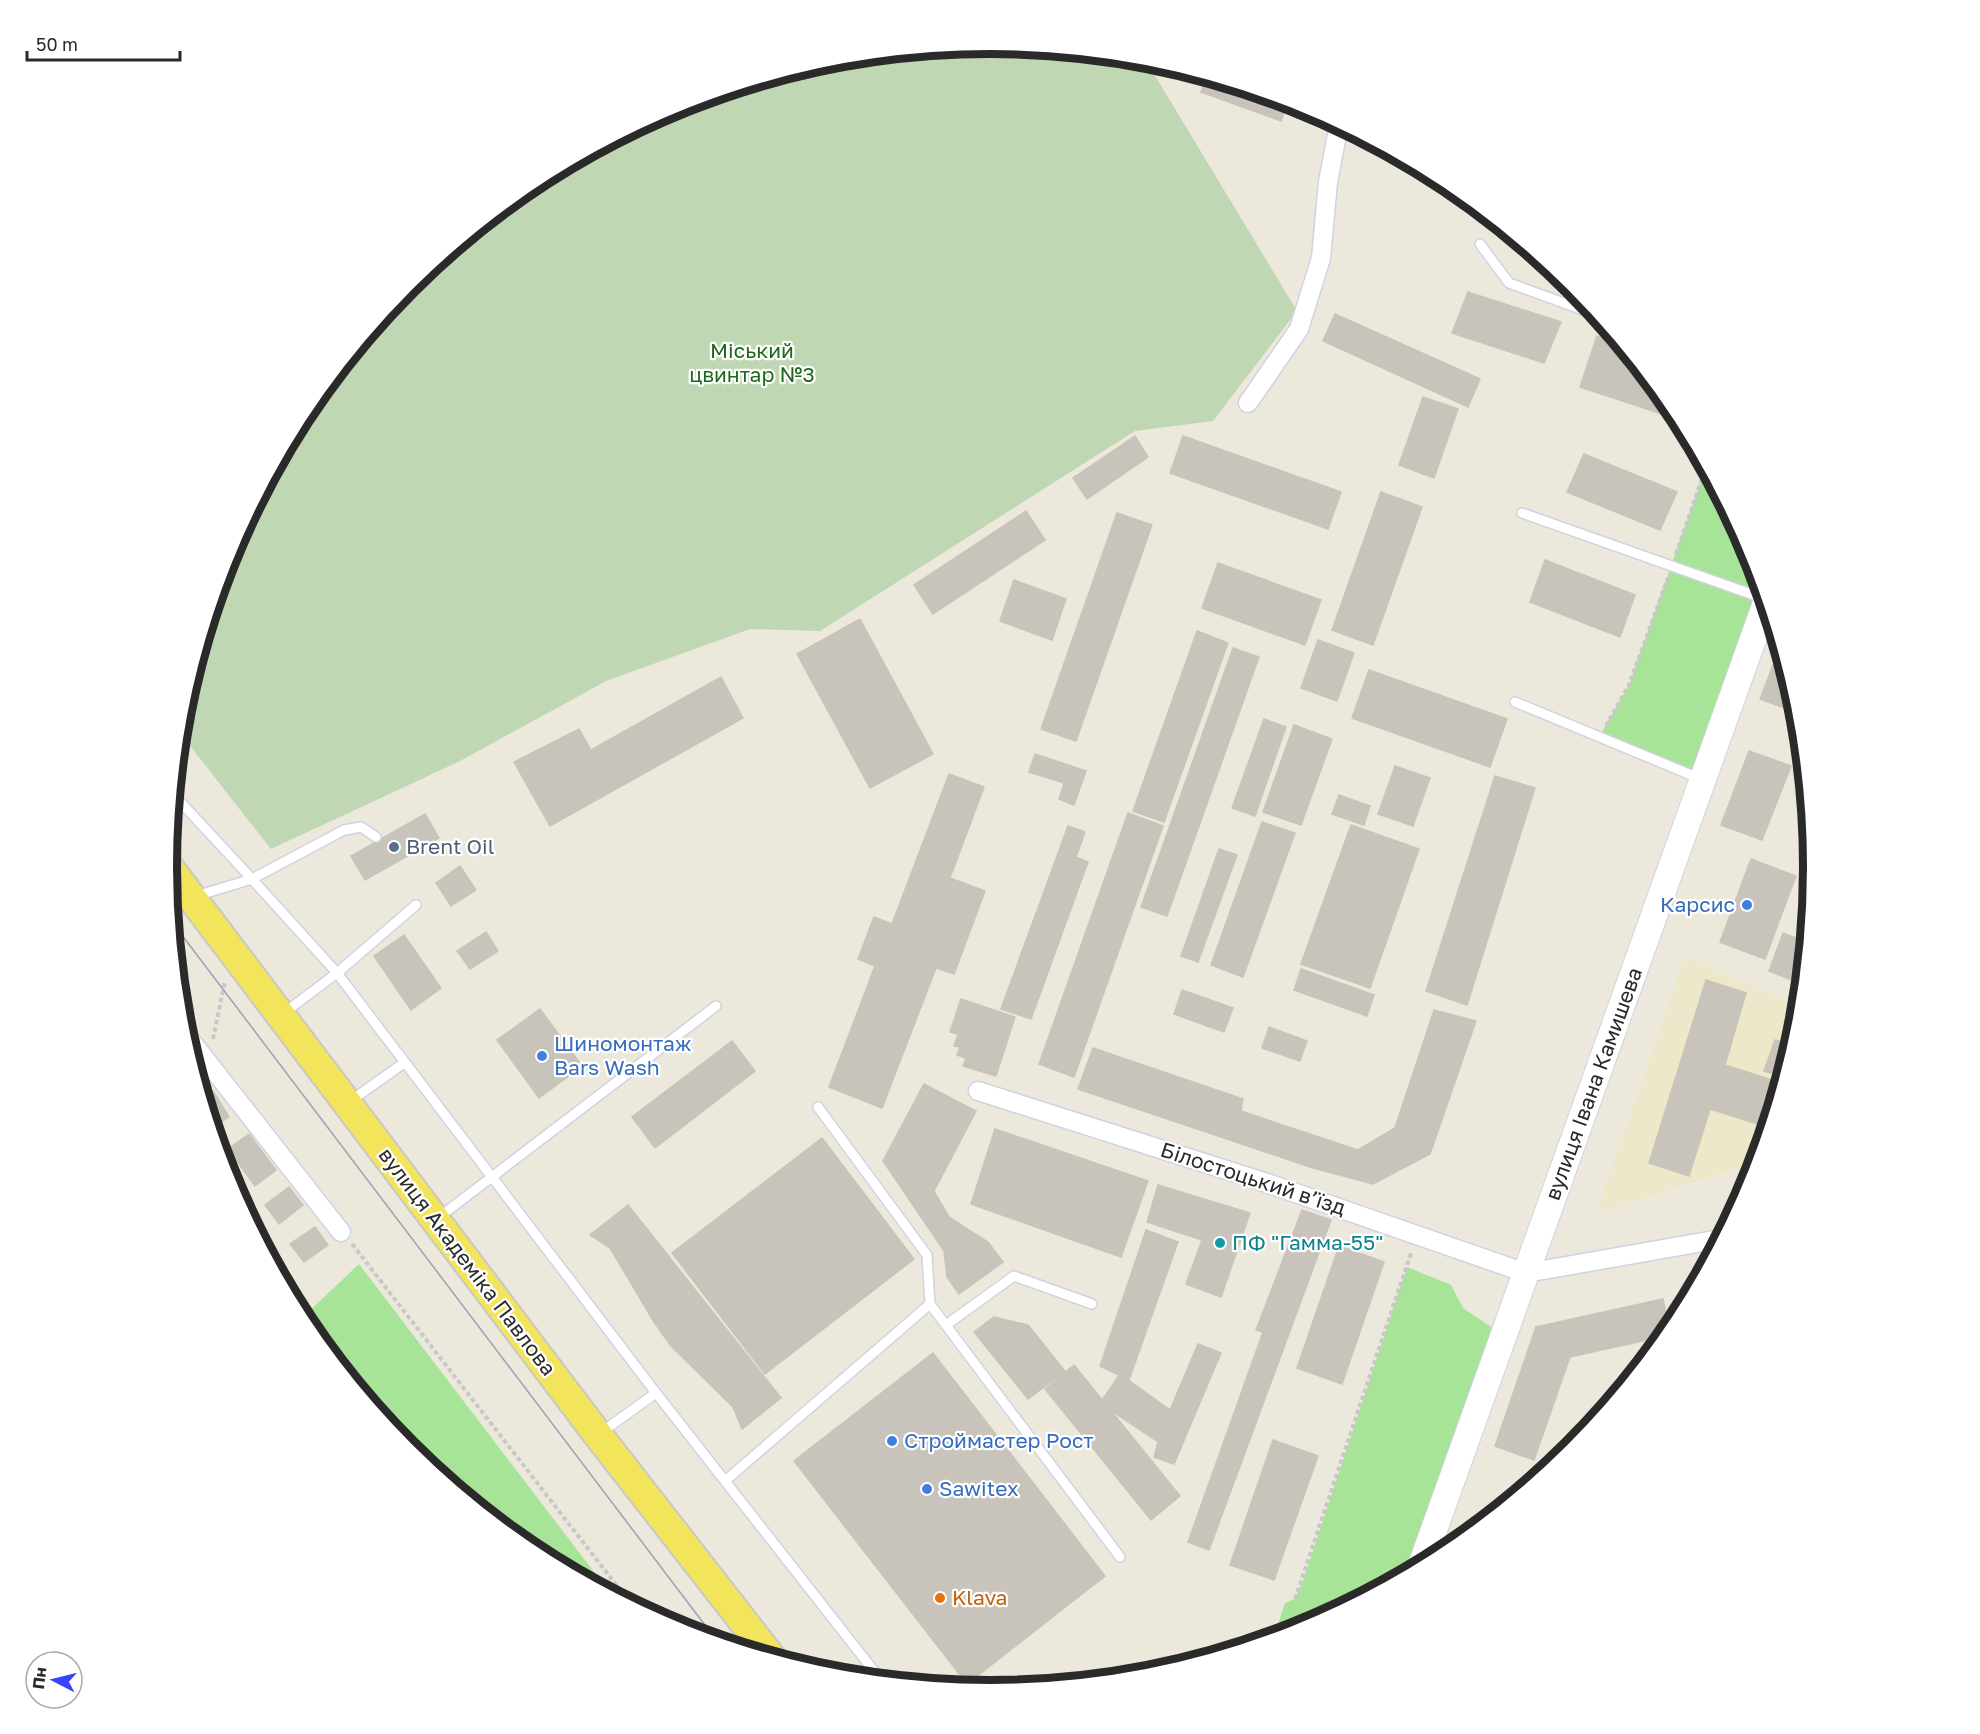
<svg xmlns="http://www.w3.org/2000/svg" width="1980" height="1734" font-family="'Golos Text',sans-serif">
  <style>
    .education { fill: #eee8cb }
    .green { fill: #a7e498 }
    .cemetery { fill: #bfd7b3 }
    .building { fill: #c8c4bc; stroke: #c8c4b6; stroke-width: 1.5 }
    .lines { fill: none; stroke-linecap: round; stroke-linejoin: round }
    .lane-casing { stroke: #d1d2e3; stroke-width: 12 }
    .street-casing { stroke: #d1d2e3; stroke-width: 21 }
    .secondary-casing { stroke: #d1d2e3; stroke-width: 28 }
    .primary-casing { stroke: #c8c8c8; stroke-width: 32 }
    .path { stroke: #c8c8c8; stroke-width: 4; stroke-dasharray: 4.5 3; stroke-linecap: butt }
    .lane { stroke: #fff; stroke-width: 9 }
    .street { stroke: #fff; stroke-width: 18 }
    .secondary { stroke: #fff; stroke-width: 26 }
    .primary { stroke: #f2e45b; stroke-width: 28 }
    .tram { stroke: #9f9fb5; stroke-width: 1.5 }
    .service-dot { fill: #5c6f8a; stroke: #fff; stroke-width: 2 }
    .shop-dot { fill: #3f7fe0; stroke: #fff; stroke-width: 2 }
    .culture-dot { fill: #0f9aa8; stroke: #fff; stroke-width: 2 }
    .food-dot { fill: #e8710a; stroke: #fff; stroke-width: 2 }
    .labels { text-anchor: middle; stroke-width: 4.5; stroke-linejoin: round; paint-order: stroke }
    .park-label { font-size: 21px; fill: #1f6819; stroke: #fff }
    .service-label { font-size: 21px; fill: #4e5e75; stroke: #fff; text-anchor: start }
    .shop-label { font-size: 21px; fill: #366cbe; stroke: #fff; text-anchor: start }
    .street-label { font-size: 21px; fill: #2a2a2a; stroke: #fff }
    .culture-label { font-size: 21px; fill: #0d838f; stroke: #fff; text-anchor: start }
    .food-label { font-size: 21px; fill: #c56008; stroke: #fff; text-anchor: start }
    .rim { fill: none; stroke: #2a2a2a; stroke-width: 8 }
  </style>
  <rect width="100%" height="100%" fill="#ece8dc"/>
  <path class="education" d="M1685,956L1800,1007L1798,1028L1756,1163L1596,1213Z"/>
  <path class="green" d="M1706,467L1751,552L1766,603L1703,780L1599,737L1629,685Z
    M359,1264L610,1593L532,1552L407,1449L305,1324L302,1318Z
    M1407,1267L1451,1285L1463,1308L1503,1335L1421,1566L1305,1628L1274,1637L1285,1603L1295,1599L1304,1578Z"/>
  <path class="cemetery" d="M990,44L1145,59L1297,311L1213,421L1135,431L820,631L750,629L606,681L458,762L271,849L180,733L182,706L229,552L305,409L408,284L533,182L675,106L830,59Z"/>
  <path class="building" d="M1207,76L1288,101L1281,121L1201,92Z
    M1468,292L1561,322L1544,363L1452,333Z
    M1335,314L1480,379L1468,407L1323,341Z
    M1597,336L1621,343L1680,420L1580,387Z
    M1423,397L1458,409L1434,478L1399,465Z
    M1135,436L1148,457L1087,499L1073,478Z
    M1183,436L1341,492L1328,529L1170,473Z
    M1584,454L1677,492L1660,530L1567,492Z
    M1381,492L1422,507L1373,645L1332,630Z
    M1026,511L1045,540L933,614L914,585Z
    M1117,513L1152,525L1076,741L1041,729Z
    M1545,560L1635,595L1620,637L1530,602Z
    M1218,563L1321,600L1305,645L1202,608Z
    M1014,580L1066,599L1052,640L1000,621Z
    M860,619L933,754L870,788L797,654Z
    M1197,631L1228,643L1164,822L1133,811Z
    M1318,640L1354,653L1337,701L1301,688Z
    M1780,647L1798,707V713L1760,699Z
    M1233,648L1259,657L1167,916L1141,907Z
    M1369,670L1507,719L1490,767L1352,718Z
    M721,677L743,718L550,826L514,762L579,729L591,750Z
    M1264,719L1286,727L1255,816L1232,808Z
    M1294,725L1332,739L1301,825L1263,812Z
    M1749,751L1791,766L1762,840L1721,825Z
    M1035,754L1086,771L1074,805L1059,799L1064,783L1029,772Z
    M1395,766L1430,778L1413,826L1378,814Z
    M949,774L984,787L950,878L985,891L954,974L936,968L882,1108L829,1087L875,966L858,959L874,917L892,924Z
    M1495,776L1535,788L1467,1005L1426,991Z
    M1339,795L1370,806L1364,825L1332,814Z
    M1128,813L1163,826L1074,1077L1039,1064Z
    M425,814L439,838L365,880L351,856Z
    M1262,822L1295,833L1243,977L1211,965Z
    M1351,825L1419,849L1370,988L1301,964Z
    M1068,826L1085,832L1076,857L1088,862L1031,1019L1001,1009Z
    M1219,849L1237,855L1198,962L1181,956Z
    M1751,859L1796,876L1765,959L1720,942Z
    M460,866L476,890L451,906L436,883Z
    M1808,873L1813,874L1809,910L1799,908Z
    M486,932L498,951L470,969L457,951Z
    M1783,933L1806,942L1802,984L1769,971Z
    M404,935L441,988L411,1010L374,956Z
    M1301,969L1374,995L1367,1016L1294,990Z
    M1706,980L1746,993L1725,1065L1772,1080L1774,1074L1764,1071L1775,1040L1792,1045L1764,1138L1755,1135L1758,1124L1710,1109L1689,1176L1649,1163Z
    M1182,990L1233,1008L1224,1032L1174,1014Z
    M961,999L1015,1017L996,1076L963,1066L966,1058L957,1055L960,1047L954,1046L958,1034L950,1032Z
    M540,1009L582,1066L539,1098L497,1040Z
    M1434,1010L1476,1021L1430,1154L1373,1184L1313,1168L1078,1089L1093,1048L1243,1099L1241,1111L1358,1150L1395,1128Z
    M1269,1027L1307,1041L1300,1061L1262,1048Z
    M732,1041L755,1071L655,1148L632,1117Z
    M924,1084L976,1111L934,1191L949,1217L972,1232L944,1251L883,1161Z
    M213,1091L229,1117L212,1127L203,1097Z
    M995,1129L1148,1181L1121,1257L971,1204Z
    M249,1134L276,1170L255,1186L228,1149Z
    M822,1138L914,1259L765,1374L672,1253Z
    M1158,1185L1250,1213L1221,1297L1186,1284L1202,1240L1147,1222Z
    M289,1187L303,1205L279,1224L265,1205Z
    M628,1205L781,1398L742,1429L733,1407L671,1346L654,1322L610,1248L590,1235Z
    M1302,1210L1331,1220L1209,1550L1188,1542L1263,1332L1256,1330Z
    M315,1227L328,1245L304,1262L290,1244Z
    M1146,1230L1178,1242L1129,1380L1100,1366Z
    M972,1232L988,1242L1003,1262L959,1294L947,1277L944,1251Z
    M1339,1246L1384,1262L1342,1384L1297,1368Z
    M1663,1299L1669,1331L1665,1336L1570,1357L1536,1327Z
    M994,1317L1028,1325L1065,1371L1028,1399L974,1332Z
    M1536,1327L1570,1357L1534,1460L1495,1446Z
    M1198,1344L1221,1353L1174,1464L1154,1457L1158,1442L1100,1403L1120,1374L1170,1410Z
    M933,1353L1105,1576L967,1684L794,1461Z
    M1074,1365L1180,1496L1151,1520L1045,1389Z
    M1273,1440L1318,1456L1274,1580L1230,1565Z"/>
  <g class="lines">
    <defs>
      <path id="lane" d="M1480,244L1509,283L1597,315
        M1522,513L1765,599
        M1515,702L1701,779
        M174,795L252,879L344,830L361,827L376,837
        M196,896L252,879L337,973L656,1393L881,1680
        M284,1013L337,973L416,905
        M349,1102L404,1063
        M818,1107L927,1255L930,1304L1120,1557
        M438,1218L716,1006
        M946,1325L1014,1276L1092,1304
        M599,1434L656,1393
        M725,1481L930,1304"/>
      <path id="street" d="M1248,403L1299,329L1321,258L1328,182L1339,124
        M184,1032L341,1232
        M978,1091L1261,1181L1526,1273L1720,1239"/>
      <path id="secondary" d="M1421,1566L1766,603"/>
      <path id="primary" d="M167,865L598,1435L771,1657"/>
    </defs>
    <use href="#lane" class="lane-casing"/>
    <use href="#street" class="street-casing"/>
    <use href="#secondary" class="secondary-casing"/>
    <use href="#primary" class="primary-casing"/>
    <path class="path" d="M1676,554L1706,467
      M1606,726L1629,685L1668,578
      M213,1039L225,981
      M352,1244L631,1604
      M1295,1599L1411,1253"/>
    <use href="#lane" class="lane"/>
    <use href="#street" class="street"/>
    <use href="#secondary" class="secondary"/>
    <use href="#primary" class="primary"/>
    <path class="tram" d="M172,922L717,1641"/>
  </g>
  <circle class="service-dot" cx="394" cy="847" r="6"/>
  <g class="shop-dot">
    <circle cx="1747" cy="905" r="6"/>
    <circle cx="542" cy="1056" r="6"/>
    <circle cx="892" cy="1441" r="6"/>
    <circle cx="927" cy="1489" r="6"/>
  </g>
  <circle class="culture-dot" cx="1220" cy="1243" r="6"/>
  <circle class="food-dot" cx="940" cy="1598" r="6"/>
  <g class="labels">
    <g class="park-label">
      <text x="752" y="358">Міський<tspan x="752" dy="24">цвинтар №3</tspan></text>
    </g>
    <g class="service-label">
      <text x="406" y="854">Brent Oil</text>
    </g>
    <g class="shop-label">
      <text x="1735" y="912" text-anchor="end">Карсис</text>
      <text x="554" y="1051">Шиномонтаж<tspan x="554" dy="24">Bars Wash</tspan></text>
      <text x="904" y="1448">Строймастер Рост</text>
      <text x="939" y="1496">Sawitex</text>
    </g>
    <g class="street-label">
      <text transform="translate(1594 1084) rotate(-70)" y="7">вулиця Івана Камишева</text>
      <text transform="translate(1253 1179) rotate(18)" y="7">Білостоцький в’їзд</text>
      <text transform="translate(467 1262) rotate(53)" y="7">вулиця Академіка Павлова</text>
    </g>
    <g class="culture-label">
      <text x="1232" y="1250">ПФ "Гамма-55"</text>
    </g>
    <g class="food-label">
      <text x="952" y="1605">Klava</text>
    </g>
  </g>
  <path d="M0 0H1980V1734H0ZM177 867a813 813 0 1 1 1626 0a813 813 0 1 1-1626 0Z" fill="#fff" fill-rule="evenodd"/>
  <path class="rim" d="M177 867a813 813 0 1 1 1626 0a813 813 0 1 1-1626 0Z"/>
  <g transform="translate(54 1680) rotate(277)"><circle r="28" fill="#ffffff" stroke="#aaaaaa" stroke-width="1.5"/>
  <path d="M0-4.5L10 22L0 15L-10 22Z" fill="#3a43fc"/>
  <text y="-9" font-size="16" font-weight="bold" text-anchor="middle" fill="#2a2a2a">Пн</text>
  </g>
  <path d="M27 51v9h153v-9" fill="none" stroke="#2a2a2a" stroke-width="3"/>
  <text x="36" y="51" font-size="18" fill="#2a2a2a" stroke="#ffffff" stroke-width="4.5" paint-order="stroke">50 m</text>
</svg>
